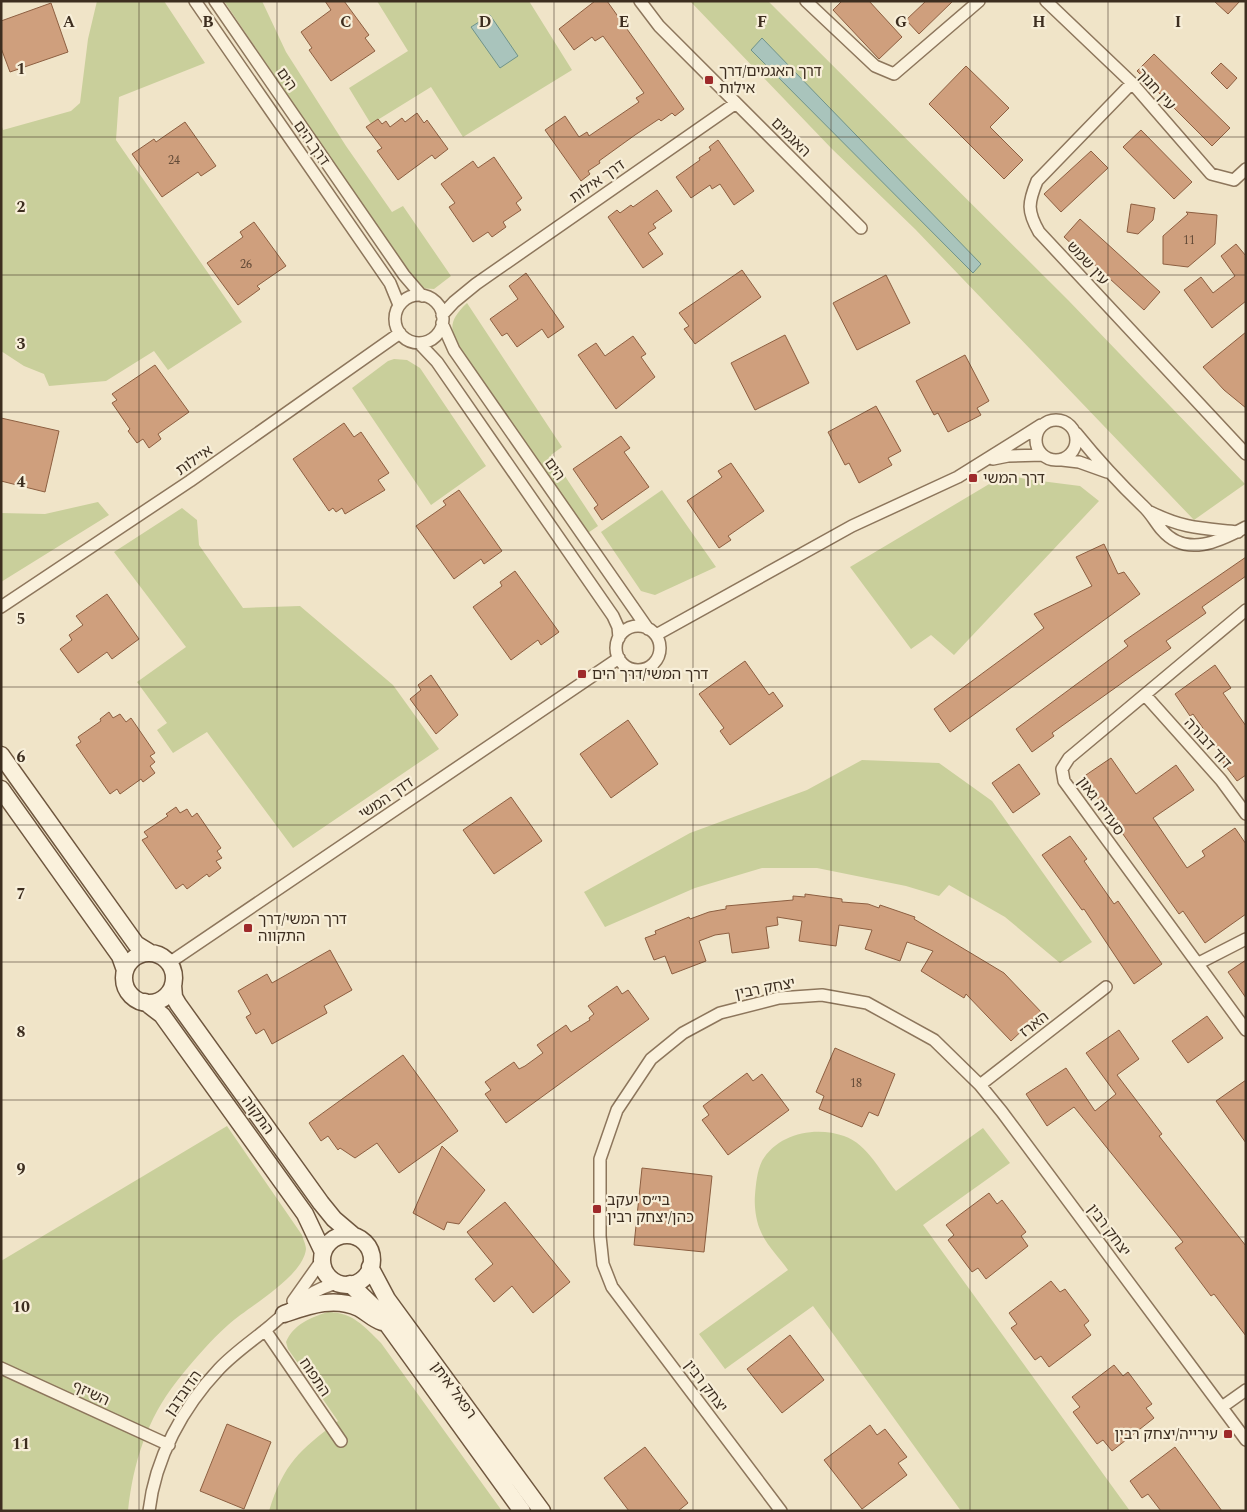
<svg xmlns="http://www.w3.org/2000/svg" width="1247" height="1512" font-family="Spectral,'Noto Sans Hebrew',serif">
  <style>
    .green { fill: #c9cf9b }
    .water { fill: #a9c4bc; stroke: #6f938a }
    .building { fill: #cf9f7d; stroke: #8d5f41 }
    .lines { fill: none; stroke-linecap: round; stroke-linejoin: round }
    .street-casing { stroke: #8d765c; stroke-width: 14 }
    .secondary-casing { stroke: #6f573f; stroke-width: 19 }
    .street { stroke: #faf1dc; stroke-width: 11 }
    .secondary { stroke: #faf1dc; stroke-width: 16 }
    .grid { fill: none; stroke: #3d2e20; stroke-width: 1; stroke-opacity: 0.55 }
    .poi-dot { fill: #9e2a2b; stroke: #f7eed8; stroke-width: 2 }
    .labels { text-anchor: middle; stroke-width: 4.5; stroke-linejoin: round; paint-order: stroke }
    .number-label { font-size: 12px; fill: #624a37 }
    .poi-label { font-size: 15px; fill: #3d2e20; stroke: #f7eed8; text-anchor: start }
    .street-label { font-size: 15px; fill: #3d2e20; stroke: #f7eed8 }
    .grid-label { font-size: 16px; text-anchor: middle; font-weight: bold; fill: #3d2e20; stroke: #f7eed8; stroke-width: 4.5; stroke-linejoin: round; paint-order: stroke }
  </style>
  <rect width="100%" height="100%" fill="#f0e4c8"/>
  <path class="green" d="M97,1H164L205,63L119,97L116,140L242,322L168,370L154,351L106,381L49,386L44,374L24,366L1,351V124L3,130L71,111L80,103L88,39Z
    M224,1H262L286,52L346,146L392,212L403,206L451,276L434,289L418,288Z
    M377,1H529L572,70L463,137L431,87L371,124L349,88L408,51Z
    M690,1H768L1068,300L1245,484L1194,520L915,229L832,149Z
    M467,303L562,447L551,455L598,526L585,535L461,353C450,330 447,322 467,303Z
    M394,359L407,360L420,368L486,466L431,505L352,388L388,361Z
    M1006,474L1025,479L1080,486L1099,501L954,655L931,635L911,649L850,567Z
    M662,490L716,567L655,595L641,591L601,532Z
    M98,502L109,515L1,582V513L45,514Z
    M182,508L197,520L199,545L243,608L300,606L393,685L439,749L293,848L207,732L173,753L157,730L167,723L137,682L186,647L114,552Z
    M862,760L939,763L992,801L1092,942L1060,963L1005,917L949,885L939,896L906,886L817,868H762L695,888L605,927L584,892L690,833L807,790Z
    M227,1126L302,1235C303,1239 306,1245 306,1249C303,1277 248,1307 228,1325C210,1341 192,1362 177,1381C147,1419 133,1463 128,1511H1V1261Z
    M983,1128L1010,1163L923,1225L1130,1511H961L813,1306L725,1369L699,1334L788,1270C780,1258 767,1246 761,1232C756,1222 754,1206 755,1195C756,1184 757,1171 762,1161C778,1133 816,1126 844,1136C868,1144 881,1173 896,1191Z
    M328,1312C352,1312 364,1326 381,1343L502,1511H269C284,1463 299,1451 338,1421L288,1349L286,1342C293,1325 311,1317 328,1312Z"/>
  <path class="water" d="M490,15L518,56L500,68L471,27Z
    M762,38L981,264L973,273L751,50Z"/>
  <path class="building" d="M325,1H344L369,35L365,38L375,51L331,81L309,50L312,48L301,32L331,10Z
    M595,1H607L684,109L675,116L672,113L661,121L659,119L635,135L599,161L600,163L588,171L590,174L581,181L545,130L565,116L579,137L587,132L589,136L639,102L636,98L644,93L603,36L595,41L592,37L574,50L559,29Z
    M842,1H869L902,37L879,59L833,10Z
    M926,1H953L919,34L906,20Z
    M1214,1H1240L1228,14Z
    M51,3L68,52L10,72L1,48V21Z
    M1154,54L1230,128L1212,146L1137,71Z
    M1221,63L1237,78L1227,89L1211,73Z
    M966,66L1009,108L990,127L1023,160L1004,179L929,104Z
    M417,113L424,123L427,120L448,149L435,159L432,155L398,180L377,151L382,148L366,127L378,119L382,124L386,121L390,127L402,118L405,122Z
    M185,122L216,166L201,176L198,172L162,197L132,154L154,139L156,142Z
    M1141,130L1192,182L1174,199L1123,147Z
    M718,140L754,191L734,205L720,184L712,189L710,185L691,198L676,177L700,160L699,158L711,150L709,147Z
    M1091,151L1108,168L1061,212L1044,194Z
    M494,157L522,198L516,203L521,210L503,222L506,227L492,237L488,232L473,242L449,207L455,203L441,184L473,161L478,168Z
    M657,190L672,211L653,224L656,228L648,233L663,254L643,268L608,217L617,210L620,213L631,205L633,207Z
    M1131,204L1155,208L1153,220L1138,234L1127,232Z
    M1186,212L1217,215L1215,244L1188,267L1163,264V236L1188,214Z
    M1080,219L1160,292L1144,310L1064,237Z
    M254,222L286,266L257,286L260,289L238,305L207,263L243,237L240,232Z
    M1236,244L1246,256V301L1212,328L1184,290L1201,277L1213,293L1235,276L1221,256Z
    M742,270L761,297L695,344L684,329L689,326L679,313Z
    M526,273L564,327L548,338L542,329L517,347L507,333L502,336L490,319L518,299L509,286Z
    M886,275L910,323L857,350L833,303Z
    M1246,332V408L1224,390L1203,367Z
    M785,335L809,383L755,410L731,363Z
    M633,336L646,354L641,357L655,377L616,409L578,355L596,343L605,356Z
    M965,355L989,401L977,408L981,415L948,432L938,413L934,415L916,381Z
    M155,365L189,412L158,434L161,439L149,448L143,439L137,443L128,431L130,429L112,403L117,400L112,394Z
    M876,406L901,451L888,458L892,465L859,483L849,463L845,465L828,432Z
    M1,418L59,431L45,492L1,481Z
    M344,423L354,437L361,432L389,473L378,480L385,490L345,514L342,508L336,512L333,508L329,511L293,459Z
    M621,436L630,448L624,452L649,487L602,520L594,508L598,505L573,469Z
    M731,463L764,511L728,536L731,540L719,548L687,501L722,477L718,471Z
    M459,490L502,551L484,564L481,559L454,579L416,526L446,505L443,501Z
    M1104,544L1118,574L1124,572L1140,594L950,732L934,709L1044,628L1034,614L1092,586L1076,557Z
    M1246,557V576L1202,607L1206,613L1166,641L1171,648L1052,733L1054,736L1032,752L1016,729L1128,646L1124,641Z
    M515,571L559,632L541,645L538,640L511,660L473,607L502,586L500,582Z
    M107,594L139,639L112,659L107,652L78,673L60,649L72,640L69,635L83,625L76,616Z
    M745,661L769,695L773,692L783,706L730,745L720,731L724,728L699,694Z
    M1215,665L1231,688L1223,693L1246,726V775L1237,781L1221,760L1224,758L1193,714L1190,716L1175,694Z
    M431,675L458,715L436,734L410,699L421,690L418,685Z
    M109,712L113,718L120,714L126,722L131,718L155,753L150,756L155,762L150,766L155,773L143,782L141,779L120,794L117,789L110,794L76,745L81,742L78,737L101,721L100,719Z
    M628,720L658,764L611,798L580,754Z
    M1111,758L1136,794L1176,765L1194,790L1153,818L1187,868L1205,856L1202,851L1235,828L1246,844V914L1205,943L1183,911L1179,914L1083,777Z
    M1019,764L1040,794L1013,813L992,783Z
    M511,797L542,841L494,874L463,830Z
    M176,807L180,813L187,809L192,817L197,813L221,848L217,851L222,858L216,861L221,868L209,877L207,874L187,889L183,884L176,889L142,840L148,837L144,832L168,816L166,814Z
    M1070,836L1087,859L1084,861L1114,904L1118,901L1162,964L1134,984L1084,909L1082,910L1042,855Z
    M805,894L842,899V902L868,904L879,908L880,905L915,917L914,919L1004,973L1044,1015L1032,1027L1029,1024L1011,1041L966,994L964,998L921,971L933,951L907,942L900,961L865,949L872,930L839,925L836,946L799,941L802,921L777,917L778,925L766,927L769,948L732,953L729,933L715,935L699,941L706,961L672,974L665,956L654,960L645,938L656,934L655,931L689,917L690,919L709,912L726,909V906L793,900V896L805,897Z
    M330,950L352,990L324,1006L327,1013L272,1044L264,1029L256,1034L246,1017L251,1014L238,991L267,974L272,983Z
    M1246,960V998L1228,972Z
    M617,986L622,994L628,990L649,1019L506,1123L485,1094L491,1090L485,1082L514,1062L519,1069L525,1066L543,1053L537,1045L566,1025L571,1032L590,1020L589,1018L594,1014L588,1006Z
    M1207,1016L1223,1038L1188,1063L1172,1041Z
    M1119,1030L1139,1059L1117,1075L1162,1134L1159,1136L1246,1246V1336L1214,1294L1211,1296L1175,1248L1183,1242L1074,1107L1047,1126L1026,1094L1066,1068L1095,1111L1116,1094L1086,1053Z
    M835,1048L895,1074L878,1116L869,1112L862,1127L819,1109L824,1096L816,1092Z
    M403,1055L458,1131L399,1173L377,1143L355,1158L340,1148L338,1150L328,1136L321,1141L309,1123Z
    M747,1073L753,1081L762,1074L789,1110L728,1155L702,1120L709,1115L703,1106Z
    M1246,1080V1143L1216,1101Z
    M442,1146L485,1190L459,1224L447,1222L444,1230L413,1213Z
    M642,1168L712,1176L704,1252L634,1245Z
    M989,1193L997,1204L1002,1200L1026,1232L1021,1236L1028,1246L986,1279L978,1268L972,1272L948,1240L954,1235L946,1225Z
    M505,1202L570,1282L533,1313L512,1286L494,1302L475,1279L493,1264L467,1232Z
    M1051,1281L1060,1292L1065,1289L1089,1321L1084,1325L1091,1335L1049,1367L1041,1356L1035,1360L1011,1328L1017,1324L1009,1313Z
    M790,1335L824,1380L782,1413L747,1369Z
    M1114,1365L1123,1376L1128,1372L1152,1404L1146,1408L1154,1418L1112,1451L1103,1440L1097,1444L1073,1412L1080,1407L1072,1397Z
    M227,1424L271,1442L244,1509L200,1491Z
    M870,1425L877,1435L885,1429L907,1457L898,1463L907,1475L862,1509L824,1460Z
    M645,1447L688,1503L678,1511H629L604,1478Z
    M1175,1447L1222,1511H1161L1148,1494L1142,1498L1130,1481Z"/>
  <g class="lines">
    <defs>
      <path id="street" d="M195,1L390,283L399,305
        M215,1L404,275L422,296
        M640,1L659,26L861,228
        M806,1L875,66L894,74L979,1
        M1046,1L1132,83L1211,174L1234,180L1246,169
        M1132,83L1037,181C1028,203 1027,211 1039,232L1246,454
        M395 319a24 24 0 1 1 48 0a24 24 0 1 1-48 0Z
        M442,315L454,302L476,284L736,103
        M442,323L454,350L648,629
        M419,343L437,362L613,616L618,627L619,638
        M1036 440a20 20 0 1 1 40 0a20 20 0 1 1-40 0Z
        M1076,433C1097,459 1119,483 1143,506C1151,513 1155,522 1162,530C1186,558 1220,541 1246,527
        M993,459L1008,456L1043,455
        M1062,460L1079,462L1107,472
        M1150,512C1185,529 1200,528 1238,532
        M1,607L190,481L400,333
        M1246,610L1069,758L1062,769L1064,781L1246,1030
        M616 648a22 22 0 1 1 44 0a22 22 0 1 1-44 0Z
        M656,635L852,526L958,477L1041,425
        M1145,695L1221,780L1246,814
        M169,963L619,658
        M1199,963L1246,939
        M980,1085L1106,987
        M293,1301L322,1260
        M265,1330L341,1441
        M1,1368L169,1445
        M1222,1407L1246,1390
        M149,1511C155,1458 183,1407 219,1369C234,1353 252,1341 269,1327C290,1309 311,1288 339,1283
        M781,1511L612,1287L603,1264L600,1236V1159L617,1110L651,1059L683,1033L720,1013L779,998L822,995L867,1003L934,1040L980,1085L1002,1112L1246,1440"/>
      <path id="secondary" d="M1,755L136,944L149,952
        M1,789L120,956L125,970
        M124 978a25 25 0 1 1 50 0a25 25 0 1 1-50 0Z
        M173,985L174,997L178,1004L321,1203L334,1219L354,1236
        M145,1002L162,1015L305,1214L323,1252
        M322 1260a25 25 0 1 1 50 0a25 25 0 1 1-50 0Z
        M370,1267L387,1299L542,1511
        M350,1284L377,1310L522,1511
        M284,1314C308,1306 334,1296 359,1308C368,1313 373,1319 382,1322"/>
    </defs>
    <use href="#street" class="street-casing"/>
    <use href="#secondary" class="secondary-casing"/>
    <use href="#street" class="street"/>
    <use href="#secondary" class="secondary"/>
  </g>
  <path class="grid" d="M139,1V1511M277,1V1511M416,1V1511M554,1V1511M693,1V1511M831,1V1511M970,1V1511M1108,1V1511M1,137H1246M1,275H1246M1,412H1246M1,550H1246M1,687H1246M1,825H1246M1,962H1246M1,1100H1246M1,1237H1246M1,1375H1246"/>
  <g class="poi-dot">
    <rect x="704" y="75" width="10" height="10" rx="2.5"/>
    <rect x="968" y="473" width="10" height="10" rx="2.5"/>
    <rect x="577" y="669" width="10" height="10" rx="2.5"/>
    <rect x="243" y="923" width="10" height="10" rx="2.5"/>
    <rect x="592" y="1204" width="10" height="10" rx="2.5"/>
    <rect x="1223" y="1429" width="10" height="10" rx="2.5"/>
  </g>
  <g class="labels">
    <g class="number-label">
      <text x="174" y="164">24</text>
      <text x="1189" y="244">11</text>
      <text x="246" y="268">26</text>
      <text x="856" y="1087">18</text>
    </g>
    <g class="poi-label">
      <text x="719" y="76">דרך האגמים/דרך<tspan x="719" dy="17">אילות</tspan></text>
      <text x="983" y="483">דרך המשי</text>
      <text x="592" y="679">דרך המשי/דרך הים</text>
      <text x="258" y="924">דרך המשי/דרך<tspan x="258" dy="17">התקווה</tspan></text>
      <text x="607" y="1205">בי״ס יעקב<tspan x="607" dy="17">כהן/יצחק רבין</tspan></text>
      <text x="1218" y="1439" text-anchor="end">עירייה/יצחק רבין</text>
    </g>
    <g class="street-label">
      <text transform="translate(287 79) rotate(55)" y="5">הים</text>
      <text transform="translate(1156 89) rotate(48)" y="5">עין חנוך</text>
      <text transform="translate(791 137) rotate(45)" y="5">האגמים</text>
      <text transform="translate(312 143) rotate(55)" y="5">דרך הים</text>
      <text transform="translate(597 181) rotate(-35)" y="5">דרך אילות</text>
      <text transform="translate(1088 263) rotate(47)" y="5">עין שמש</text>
      <text transform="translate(194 460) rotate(-35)" y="5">איילות</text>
      <text transform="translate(555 469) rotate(55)" y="5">הים</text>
      <text transform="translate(1208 743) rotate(48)" y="5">דוד דבורה</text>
      <text transform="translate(386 798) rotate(-34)" y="5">דדך המשי</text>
      <text transform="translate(1101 806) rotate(54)" y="5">סעדיה גאון</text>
      <text transform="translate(765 988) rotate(-11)" y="5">יצחק רבין</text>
      <text transform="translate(1034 1024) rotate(-38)" y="5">הארז</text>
      <text transform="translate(258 1115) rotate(54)" y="5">התקוה</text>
      <text transform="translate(1109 1230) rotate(53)" y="5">יצחק רבין</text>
      <text transform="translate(315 1377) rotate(56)" y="5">התפוח</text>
      <text transform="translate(706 1386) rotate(53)" y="5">יצחק רבין</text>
      <text transform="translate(454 1390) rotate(54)" y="5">רפאל איתן</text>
      <text transform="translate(91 1393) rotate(25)" y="5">השיזף</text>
      <text transform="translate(183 1393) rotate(-55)" y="5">הדובדבן</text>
    </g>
  </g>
  <g class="grid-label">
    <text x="69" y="27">A</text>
    <text x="208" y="27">B</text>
    <text x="346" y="27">C</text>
    <text x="485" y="27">D</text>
    <text x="624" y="27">E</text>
    <text x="762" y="27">F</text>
    <text x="901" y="27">G</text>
    <text x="1039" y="27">H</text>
    <text x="1178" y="27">I</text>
    <text x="21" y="74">1</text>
    <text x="21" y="212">2</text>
    <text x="21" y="349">3</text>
    <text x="21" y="487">4</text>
    <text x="21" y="624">5</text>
    <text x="21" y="762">6</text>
    <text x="21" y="899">7</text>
    <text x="21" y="1037">8</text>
    <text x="21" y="1174">9</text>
    <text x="21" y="1312">10</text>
    <text x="21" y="1449">11</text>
  </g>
  <rect width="1247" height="1512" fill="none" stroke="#3d2e20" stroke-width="5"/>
</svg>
